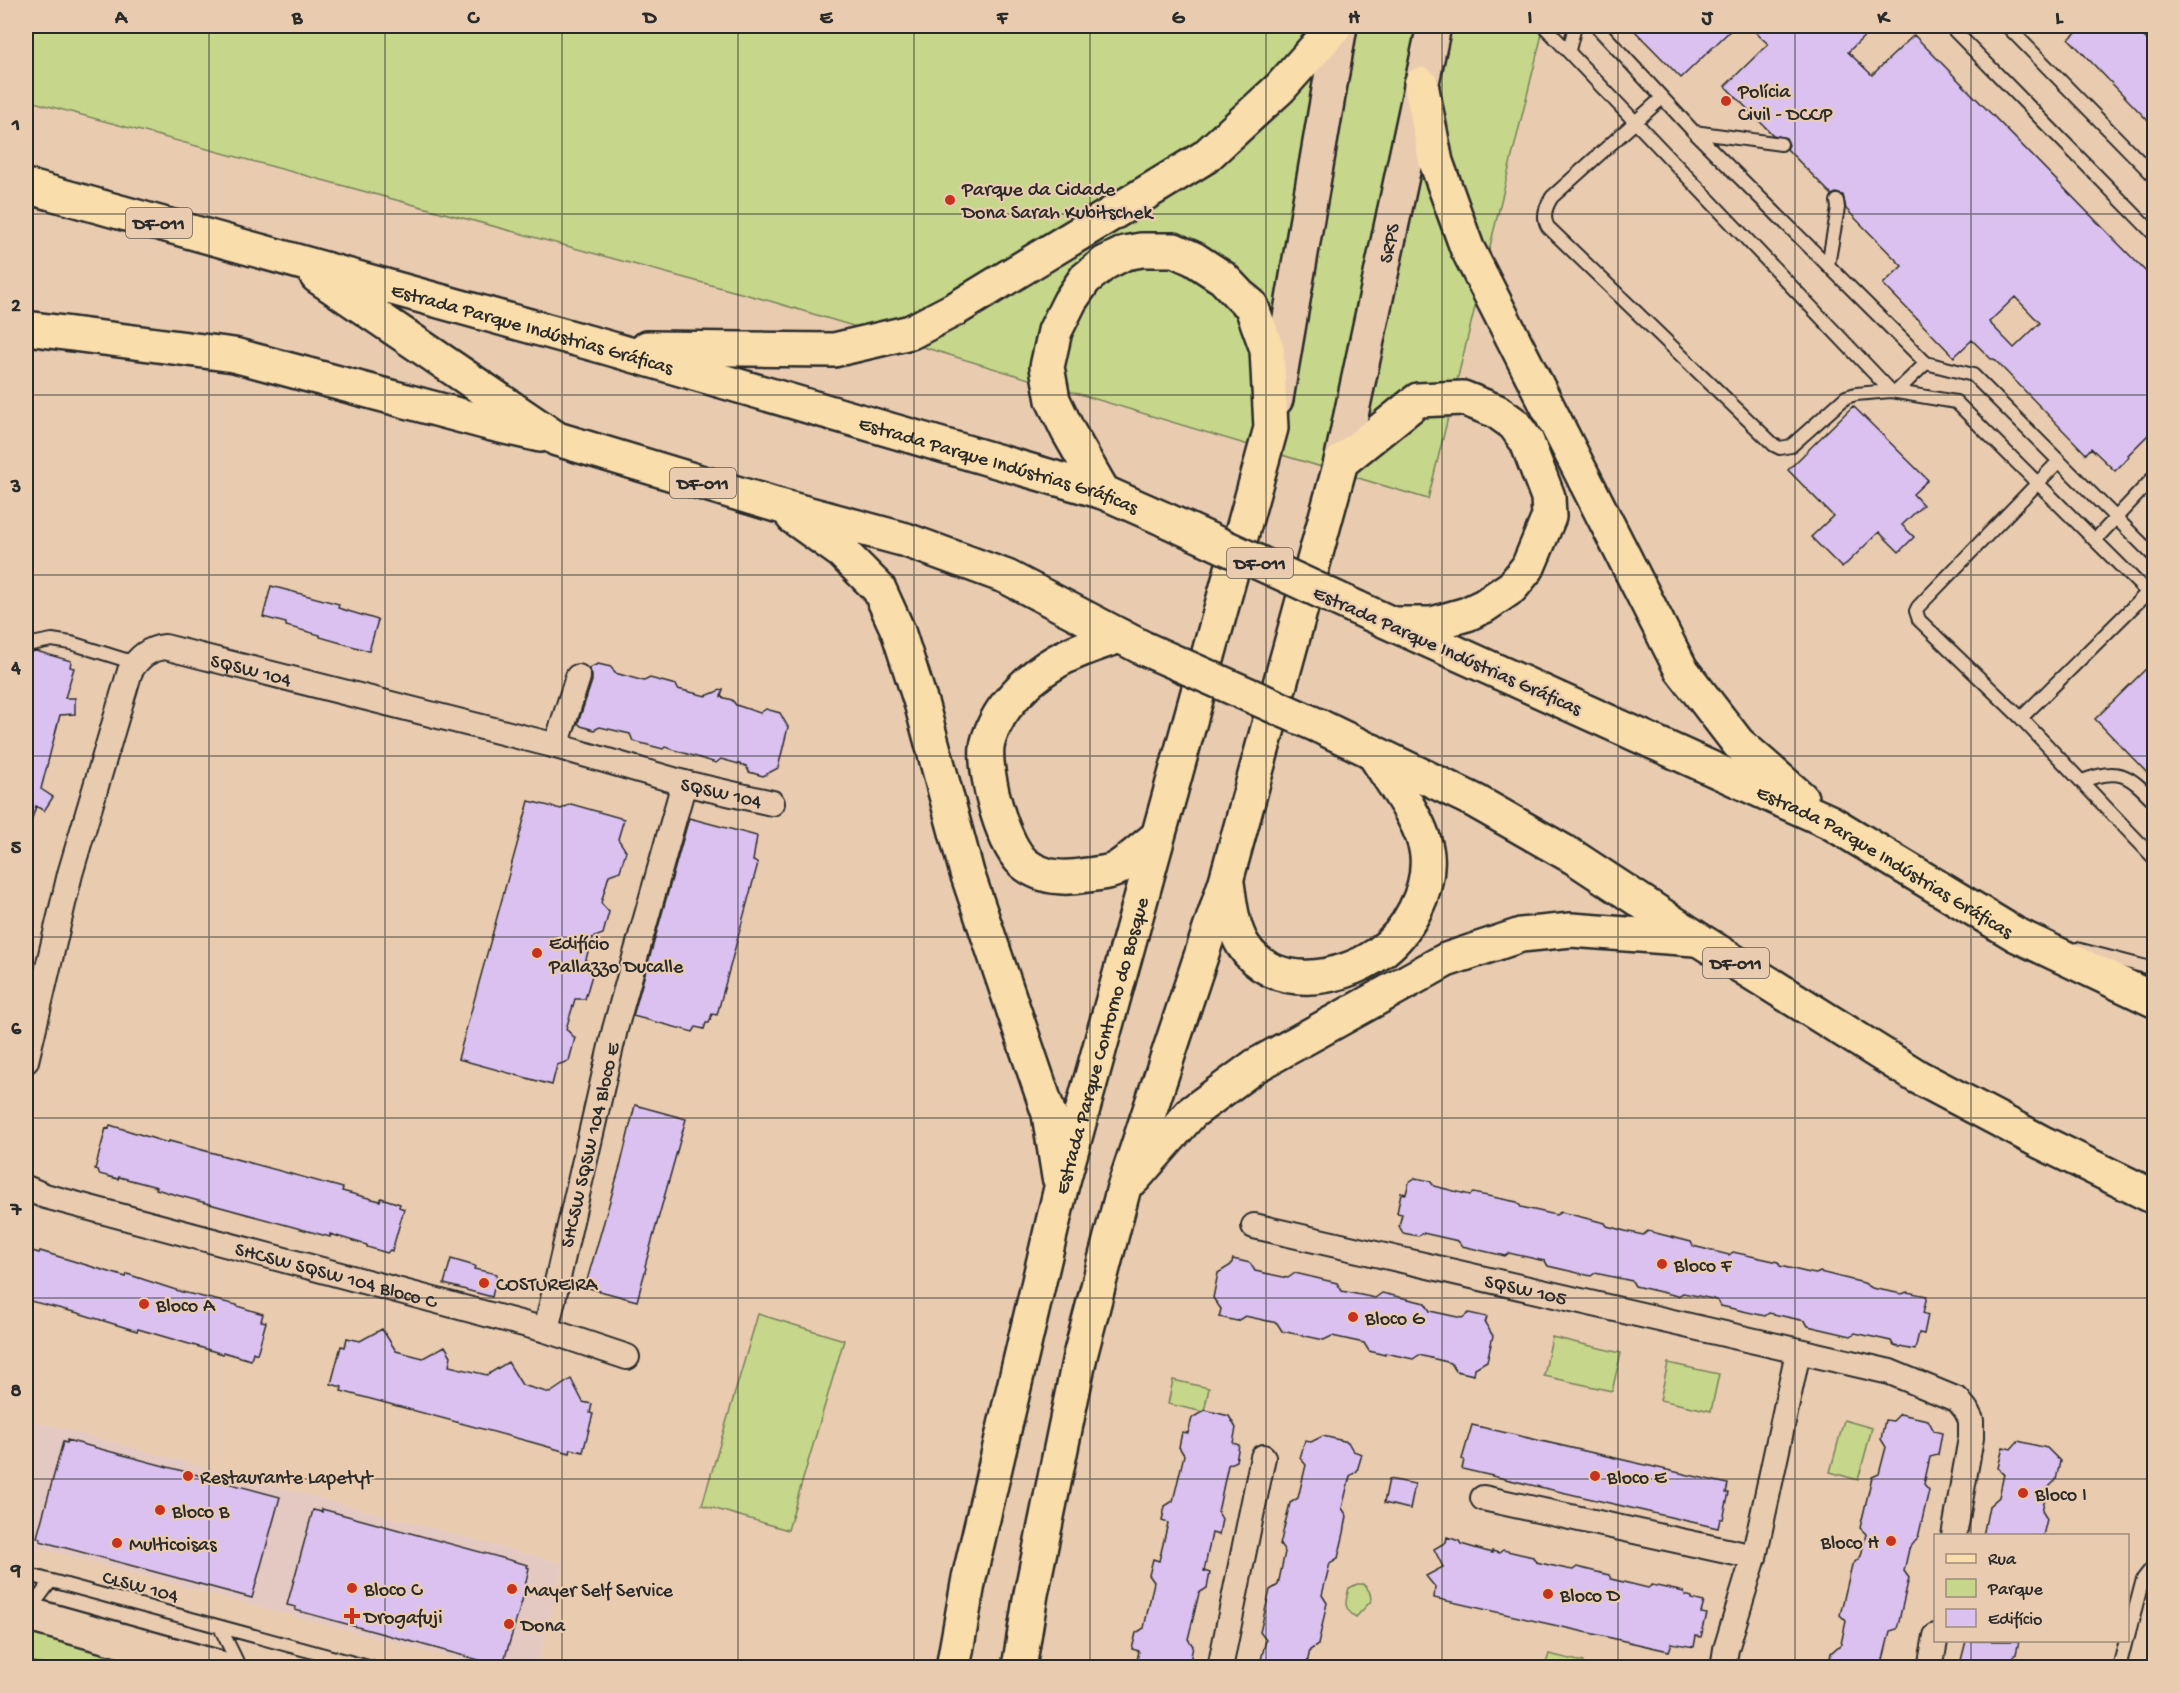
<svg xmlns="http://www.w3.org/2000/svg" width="2180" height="1693" font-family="'Gochi Hand',sans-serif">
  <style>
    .built { fill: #e4c9c3 }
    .green { fill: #c6d68a; stroke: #78805a; stroke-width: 1.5 }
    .building { fill: #dac1f0; stroke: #2b2b2b; stroke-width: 1.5; fill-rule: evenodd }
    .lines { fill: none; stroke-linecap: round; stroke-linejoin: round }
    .lane-casing { stroke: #2b2b2b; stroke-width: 16 }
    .street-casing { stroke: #2b2b2b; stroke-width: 28 }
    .secondary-casing { stroke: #2b2b2b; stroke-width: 38 }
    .primary-casing { stroke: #2b2b2b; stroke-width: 38 }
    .lane { stroke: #e9ccb0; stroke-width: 12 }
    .street { stroke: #e9ccb0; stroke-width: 24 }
    .secondary { stroke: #e9ccb0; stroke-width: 33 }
    .primary { stroke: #f9ddab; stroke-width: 33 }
    .primary-bridge-casing { stroke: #2b2b2b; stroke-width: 38; stroke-linecap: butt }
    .primary-bridge { stroke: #f9ddab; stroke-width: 33 }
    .grid { fill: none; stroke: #2b2b2b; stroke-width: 1.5; stroke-opacity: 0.55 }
    .poi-dot { fill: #c8321e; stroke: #e9ccb0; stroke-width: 2 }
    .labels { text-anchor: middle; stroke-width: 4.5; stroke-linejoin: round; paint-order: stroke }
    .shield { fill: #e9ccb0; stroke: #645b53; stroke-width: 1.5 }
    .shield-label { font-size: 18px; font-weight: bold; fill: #2b2b2b }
    .poi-label { font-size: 20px; fill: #2b2b2b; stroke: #e9ccb0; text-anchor: start }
    .street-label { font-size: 20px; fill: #2b2b2b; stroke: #e9ccb0 }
    .neatline { fill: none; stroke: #2b2b2b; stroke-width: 2 }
    .grid-label { font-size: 20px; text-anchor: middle; font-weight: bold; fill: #2b2b2b }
  </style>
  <rect width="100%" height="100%" fill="#e9ccb0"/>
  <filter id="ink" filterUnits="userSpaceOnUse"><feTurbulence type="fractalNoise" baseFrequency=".0167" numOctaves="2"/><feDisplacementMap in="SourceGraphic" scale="12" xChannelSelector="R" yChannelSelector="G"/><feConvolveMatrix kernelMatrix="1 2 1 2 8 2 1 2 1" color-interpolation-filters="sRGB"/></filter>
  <g filter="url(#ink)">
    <path class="built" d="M26,1419L564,1564L537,1667H485L26,1544Z"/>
    <path class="green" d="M26,26H1544L1428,499L770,301L26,100Z
      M758,1314L844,1340L788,1530L702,1505Z
      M1552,1337L1621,1353L1612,1391L1544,1376Z
      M1668,1363L1719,1374L1711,1411L1660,1400Z
      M1173,1380L1209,1388L1204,1412L1168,1404Z
      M1844,1420L1872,1428L1858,1480L1830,1472Z
      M1357,1584H1363C1369,1589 1371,1593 1371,1601L1356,1617C1343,1609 1345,1602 1349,1588Z
      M26,1631L160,1667H53L26,1660Z
      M1549,1654L1583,1662L1581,1667H1545Z"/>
    <path class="building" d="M1630,26H1735L1681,78Z
      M1749,26H1875L1848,52L1872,75L1914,35L2154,280V429L2128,455L2129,457L2115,471L2091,448L2086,454L1994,359H1991L1972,340L1954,357L1883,284L1902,266L1846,209L1843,195L1836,193L1832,195L1787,149L1789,145L1786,138L1773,135L1725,86L1768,44ZM2015,297L2040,323L2014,348L1989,322Z
      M2083,26H2133L2154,47V127L2069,39Z
      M1853,406L1928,480L1913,494L1923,505L1902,525L1914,537L1899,552L1879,532L1842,568L1811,537L1833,516L1788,470Z
      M271,586L339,604L338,608L378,620L369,651L320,637V635L286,626V623L263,617Z
      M36,651L71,661L70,667L74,668L65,698H75V714L60,715L41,789L53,797L44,811L36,806L30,825H26V653Z
      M2154,661V780L2095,719Z
      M598,664L611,667L615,673L644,681L650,678L676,685L678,689L706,696L723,689L721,697L732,700L736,705L760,713L766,709L780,713L788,727L778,768L763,776L749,772L746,766L721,759L716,763L665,747L663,749L633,741L630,734L600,727L594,730L581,726L578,723L592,681V675L589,668Z
      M529,801L561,809L571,804L624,819L618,839L626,851L620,871L609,875L601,903L609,912L603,934L592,938L584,966L592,975L585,999H575L566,1029L575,1038L569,1061L557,1065L552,1085L458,1059Z
      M689,818L757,836L753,861L758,863L717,1015L712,1014L709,1023H706L704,1029L696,1027L693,1032L633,1016Z
      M635,1105L686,1119L645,1266L646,1268L637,1301L585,1287L621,1163Z
      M110,1125L168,1143L169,1141L343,1188L342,1191L380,1201L381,1198L400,1204L399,1207L404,1209L392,1251L390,1250L387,1253L367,1247V1245L330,1234V1237L173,1194L156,1189L157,1187L119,1177L118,1179L99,1174L98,1170L95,1169L106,1128L109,1129Z
      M1415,1178L1430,1181L1434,1186L1470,1195L1473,1193L1517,1202L1521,1207L1556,1215L1561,1212L1605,1223L1607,1226L1625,1231L1643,1235L1648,1231L1691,1242L1693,1246L1729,1255L1733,1252L1778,1262L1780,1266L1810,1273L1816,1274L1820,1272L1864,1283L1872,1288L1902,1294L1907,1292L1927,1296L1923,1313L1928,1315L1924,1334L1919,1333L1915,1350L1894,1346L1891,1341L1855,1333L1851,1336L1808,1326L1805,1321L1769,1313L1765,1316L1721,1306L1718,1301L1713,1299L1683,1293L1678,1296L1635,1286L1632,1281L1595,1273L1591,1276L1548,1266L1545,1261L1540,1260L1509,1253L1505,1256L1462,1246L1458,1241L1423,1233L1418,1236L1403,1233L1399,1226L1402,1214L1397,1213L1401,1193L1406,1194L1409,1182Z
      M26,1249L39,1253L40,1251L126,1277L127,1274L182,1292L237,1305V1306L263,1314L261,1321L266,1322L257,1354L253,1352L251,1360L223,1352V1354L138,1329L137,1331L78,1313L26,1300Z
      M451,1259L475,1266L474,1269L497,1274L492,1297L444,1284Z
      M1233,1259L1250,1263L1255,1271L1288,1278L1295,1273L1337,1283L1342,1291L1375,1298L1382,1293L1425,1303L1430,1311L1462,1318L1469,1313L1487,1317L1485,1323L1493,1336L1487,1361L1475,1368L1474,1375L1456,1371L1451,1363L1419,1355L1413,1359L1385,1353V1355L1369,1351L1364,1343L1332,1336L1324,1340L1282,1331L1277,1323L1245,1316L1237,1321L1219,1317L1221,1309L1213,1298L1218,1273L1231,1265Z
      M382,1329L396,1351L423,1358L445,1346L451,1356L449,1366L487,1375L508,1362L522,1385L550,1393L571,1379L583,1402L592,1404L590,1413L593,1414L583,1452L571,1449L570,1453L531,1442L341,1391L342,1387L331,1384L341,1346L345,1347L347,1338L360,1341Z
      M1205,1410L1229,1416L1236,1428L1233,1443L1239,1445L1236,1461L1228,1465L1218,1512L1222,1519L1219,1535L1212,1533L1204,1571L1210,1573L1207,1588L1199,1593L1190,1631L1188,1639L1193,1646L1190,1662L1183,1661L1181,1668H1149L1136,1665L1139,1651L1132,1649L1136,1633L1144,1628L1154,1582L1149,1575L1153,1559L1159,1561L1168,1523L1162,1521L1165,1506L1173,1501L1184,1455L1179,1447L1182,1432L1188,1433L1192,1418Z
      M1900,1414L1928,1420L1934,1431L1942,1433L1938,1455L1930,1457L1924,1484L1929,1490L1918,1538L1909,1549L1904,1571L1909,1578L1897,1629L1890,1631L1881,1668H1828L1831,1653L1841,1644L1846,1621L1840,1615L1852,1565L1861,1556L1866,1534L1860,1528L1872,1477L1879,1474L1886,1447L1881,1439L1885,1420L1893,1421Z
      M1472,1425L1728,1484L1726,1493H1729L1723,1519H1720L1718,1528L1462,1469L1464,1460L1462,1459Z
      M1323,1436L1348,1442L1353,1451L1362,1454L1357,1471L1350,1476L1342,1508L1347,1516L1344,1533L1338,1558L1330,1563L1322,1595L1327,1603L1318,1645L1310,1650L1306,1668H1259L1266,1640L1260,1632L1270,1590L1278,1585L1285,1552L1280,1545L1290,1503L1298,1498L1306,1465L1300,1458L1305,1441L1311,1442Z
      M67,1440L280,1497L252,1598L40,1541L41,1538L37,1537L63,1442L67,1443Z
      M2018,1441L2047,1448L2060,1461L2056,1480L2047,1489L2042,1511L2047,1519L2043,1536H1983L1989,1506L1999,1497L2004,1474L1998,1468L2003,1447L2011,1449Z
      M1389,1479L1415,1484L1410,1509L1384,1503Z
      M322,1509L528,1565L527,1567L529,1568L522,1601L503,1664H501V1666L295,1610L296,1607L287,1605L313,1510L322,1512Z
      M1447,1537L1459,1541L1461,1544L1492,1553V1551L1499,1553L1503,1550L1533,1557L1536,1562L1567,1569L1573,1570L1577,1567L1609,1575L1611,1579L1648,1588L1652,1585L1684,1592L1685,1595L1692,1597V1599L1704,1602L1701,1613L1707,1614L1701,1637L1696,1636L1694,1647L1672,1643L1669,1651L1434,1598L1435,1587L1426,1576L1443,1567L1434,1549L1446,1542Z
      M1966,1641H2019L2016,1654L2007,1663L2006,1668H1959Z"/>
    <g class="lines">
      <defs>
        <path id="lane" d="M1544,26L1891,391L1956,402L2154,599
          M1596,26L1694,132L1926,363L1973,375L2154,556
          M1950,26L2154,234
          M2007,26L2154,176
          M1569,50L1575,26
          M1662,98L1552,197C1546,206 1542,217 1548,227L1774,445L1780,448L1791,446L1846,397L1856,394L1891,391
          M1694,132L1781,144
          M1828,265L1838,208L1837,201
          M1897,391L1926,363
          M2058,462L1918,607L1916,611L1919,620L2021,718L2154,858
          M2095,540L2154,477
          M26,645L52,640L71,643L135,663
          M2021,718L2148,592
          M2082,781C2119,767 2128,774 2154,801
          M2077,949L2154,969
          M26,1574L372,1668
          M28,1612L51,1581
          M220,1627L240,1668
          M2128,1636L2143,1579L2154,1565
          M2119,1668L2126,1640"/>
        <g id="street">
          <path d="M556,746L578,677"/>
          <path id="s1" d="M26,1061L70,874L130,671C139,657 148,649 165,647L549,744L684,783L772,803"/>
          <path id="s2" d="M26,1188L45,1196L546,1330L627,1357"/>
          <path id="s3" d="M1254,1226L1890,1372L1958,1400L1966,1410L1971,1420V1438L1954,1536"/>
          <path id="s4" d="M546,1330L615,1029L684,783"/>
          <path d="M1483,1498L1754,1557"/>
          <path d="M1220,1668L1263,1457"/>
          <path d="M1723,1668L1726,1649L1754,1557L1798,1352"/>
          <path d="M1930,1668L1936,1636"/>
        </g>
        <g id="secondary">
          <path d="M1276,399L1340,26"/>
          <path id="s5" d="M1341,462L1434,26"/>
          <path d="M26,1614L220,1668"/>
        </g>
        <g id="primary">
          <path d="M1421,84L1436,162L1467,248L1681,669L1738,743L1801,798"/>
          <path id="s6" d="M26,186L605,347L1103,492L1164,519"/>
          <path d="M317,276L557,439L776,505L906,540L1007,577L1143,648"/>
          <path d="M26,328L234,355L492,424L540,435"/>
          <path d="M647,348L834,350L911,332L957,308L1205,157L1280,88L1335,26"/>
          <path d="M793,517L842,552L879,589L898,631L922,706L967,873L1049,1114L1059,1177"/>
          <path id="s7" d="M1357,608L1830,822L2015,934L2154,1000"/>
          <path d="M1120,636C1072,651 1039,664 1006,706C998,716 989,734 987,747C984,775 1003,848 1026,865C1045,879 1066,879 1087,875C1095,874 1107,873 1114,870C1126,864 1146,845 1157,837"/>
          <path d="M1319,726L1475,801L1575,858L1698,939L1918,1077L2041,1142L2154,1197"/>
          <path d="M1227,883C1230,903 1232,927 1243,945C1273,992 1339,981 1378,954C1408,933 1430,891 1427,855C1424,822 1389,779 1372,751"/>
          <path d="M1134,1178L1191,1113L1255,1066L1446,960L1521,935L1571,930L1695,939"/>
          <path id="s8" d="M953,1668L969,1578L1061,1188L1271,428L1267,349L1251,305L1240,296L1223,278L1194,259L1174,250H1141L1125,253L1105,263L1085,279L1070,301L1055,331L1047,367L1053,400L1068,431L1103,492"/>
          <path d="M1019,1668L1031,1594L1080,1356L1123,1191L1226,881L1341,462L1418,400L1463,398L1496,411L1514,424L1527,442L1548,497L1549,517L1528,567L1512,587L1484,606L1467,614L1432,624H1394"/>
        </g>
      </defs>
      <use href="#lane" class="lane-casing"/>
      <use href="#street" class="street-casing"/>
      <use href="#secondary" class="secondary-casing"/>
      <use href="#primary" class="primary-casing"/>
      <use href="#lane" class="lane"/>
      <use href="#street" class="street"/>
      <use href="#secondary" class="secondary"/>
      <use href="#primary" class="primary"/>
      <defs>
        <path id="primary-bridge" d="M1164,519L1357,608
          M1143,648L1319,726"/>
      </defs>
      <use href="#primary-bridge" class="primary-bridge-casing"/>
      <use href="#primary-bridge" class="primary-bridge"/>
    </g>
  </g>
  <path class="grid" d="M209,26V1668M385,26V1668M562,26V1668M738,26V1668M914,26V1668M1090,26V1668M1266,26V1668M1442,26V1668M1618,26V1668M1795,26V1668M1971,26V1536M26,214H2154M26,395H2154M26,575H2154M26,756H2154M26,937H2154M26,1118H2154M26,1298H2154M26,1479H2154M1971,1640V1668"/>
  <g class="poi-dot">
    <circle cx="1726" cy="101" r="6"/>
    <circle cx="950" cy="200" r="6"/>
    <circle cx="537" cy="953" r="6"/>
    <circle cx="1662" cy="1264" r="6"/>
    <circle cx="484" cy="1283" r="6"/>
    <circle cx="144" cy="1304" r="6"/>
    <circle cx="1353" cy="1317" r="6"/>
    <circle cx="188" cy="1476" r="6"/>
    <circle cx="1595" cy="1476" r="6"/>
    <circle cx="2023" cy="1493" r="6"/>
    <circle cx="160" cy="1510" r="6"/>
    <circle cx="1891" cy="1541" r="6"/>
    <circle cx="117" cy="1543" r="6"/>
    <circle cx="352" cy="1588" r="6"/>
    <circle cx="512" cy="1589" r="6"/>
    <circle cx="1548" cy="1594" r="6"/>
    <path d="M349 1607h6v6h6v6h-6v6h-6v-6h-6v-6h6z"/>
    <circle cx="509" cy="1624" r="6"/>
  </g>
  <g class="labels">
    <g class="shield">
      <rect x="126" y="208" width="66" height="30" rx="4.5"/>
      <rect x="670" y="468" width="66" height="30" rx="4.5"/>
      <rect x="1227" y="548" width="66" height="30" rx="4.5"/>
      <rect x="1703" y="948" width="66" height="30" rx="4.5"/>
    </g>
    <g class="shield-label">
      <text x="159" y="229">DF-011</text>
      <text x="703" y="489">DF-011</text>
      <text x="1260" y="569">DF-011</text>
      <text x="1736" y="969">DF-011</text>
    </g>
    <g class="poi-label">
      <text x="1738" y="97">Polícia<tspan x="1738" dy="23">Civil - DCCP</tspan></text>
      <text x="962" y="195">Parque da Cidade<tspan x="962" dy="23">Dona Sarah Kubitschek</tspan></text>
      <text x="549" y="949">Edifício<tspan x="549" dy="23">Pallazzo Ducalle</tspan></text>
      <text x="1674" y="1271">Bloco F</text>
      <text x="496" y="1290">COSTUREIRA</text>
      <text x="156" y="1311">Bloco A</text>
      <text x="1365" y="1324">Bloco G</text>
      <text x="200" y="1483">Restaurante Lapetyt</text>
      <text x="1607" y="1483">Bloco E</text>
      <text x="2035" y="1500">Bloco I</text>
      <text x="172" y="1517">Bloco B</text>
      <text x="1879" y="1548" text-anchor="end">Bloco H</text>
      <text x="129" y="1550">Multicoisas</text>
      <text x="364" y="1595">Bloco C</text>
      <text x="524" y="1596">Mayer Self Service</text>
      <text x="1560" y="1601">Bloco D</text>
      <text x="364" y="1623">Drogafuji</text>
      <text x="521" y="1631">Dona</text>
    </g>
    <g class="street-label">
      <text dy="7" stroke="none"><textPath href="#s5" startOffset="224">SRPS</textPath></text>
      <text dy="7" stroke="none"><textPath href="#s6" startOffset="526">Estrada Parque Indústrias Gráficas</textPath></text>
      <text dy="7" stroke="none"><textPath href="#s6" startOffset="1012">Estrada Parque Indústrias Gráficas</textPath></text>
      <text transform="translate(1448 649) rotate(24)" y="7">Estrada Parque Indústrias Gráficas</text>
      <text dy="7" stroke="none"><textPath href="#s1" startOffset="537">SQSW 104</textPath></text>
      <text dy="7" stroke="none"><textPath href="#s1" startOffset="1023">SQSW 104</textPath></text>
      <text dy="7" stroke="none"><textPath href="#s7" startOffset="586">Estrada Parque Indústrias Gráficas</textPath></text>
      <text dy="7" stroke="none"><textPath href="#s8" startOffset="640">Estrada Parque Contorno do Bosque</textPath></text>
      <text dy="7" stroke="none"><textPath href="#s4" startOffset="190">SHCSW SQSW 104 Bloco E</textPath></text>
      <text dy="7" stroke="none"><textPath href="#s2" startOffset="322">SHCSW SQSW 104 Bloco C</textPath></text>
      <text dy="7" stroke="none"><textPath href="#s3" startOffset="279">SQSW 105</textPath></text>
      <text transform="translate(141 1585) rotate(15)" y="7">CLSW 104</text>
    </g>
  </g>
  <rect width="2180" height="1693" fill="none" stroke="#e9ccb0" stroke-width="66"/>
  <rect x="1934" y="1534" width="195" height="108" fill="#e9ccb0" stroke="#9d8c7b" stroke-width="1.5"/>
  <rect x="1946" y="1554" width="30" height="9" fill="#f9ddab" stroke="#9d8c7b" stroke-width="1.5"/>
  <text x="1988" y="1564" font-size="18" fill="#2b2b2b">Rua</text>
  <rect x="1946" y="1579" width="30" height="18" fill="#c6d68a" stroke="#9d8c7b" stroke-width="1.5"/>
  <text x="1988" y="1594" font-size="18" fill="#2b2b2b">Parque</text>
  <rect x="1946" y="1609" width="30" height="18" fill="#dac1f0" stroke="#9d8c7b" stroke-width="1.5"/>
  <text x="1988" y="1624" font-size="18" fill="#2b2b2b">Edifício</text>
  <rect x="33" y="33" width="2114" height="1627" class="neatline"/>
  <g class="grid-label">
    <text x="121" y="23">A</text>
    <text x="297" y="23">B</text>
    <text x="473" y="23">C</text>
    <text x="650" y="23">D</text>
    <text x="826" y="23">E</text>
    <text x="1002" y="23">F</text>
    <text x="1178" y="23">G</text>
    <text x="1354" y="23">H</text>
    <text x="1530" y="23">I</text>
    <text x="1707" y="23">J</text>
    <text x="1883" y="23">K</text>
    <text x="2059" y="23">L</text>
    <text x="16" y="130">1</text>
    <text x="16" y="311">2</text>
    <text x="16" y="492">3</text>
    <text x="16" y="673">4</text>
    <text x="16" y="853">5</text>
    <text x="16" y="1034">6</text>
    <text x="16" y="1215">7</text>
    <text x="16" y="1396">8</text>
    <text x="16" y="1576">9</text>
  </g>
</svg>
